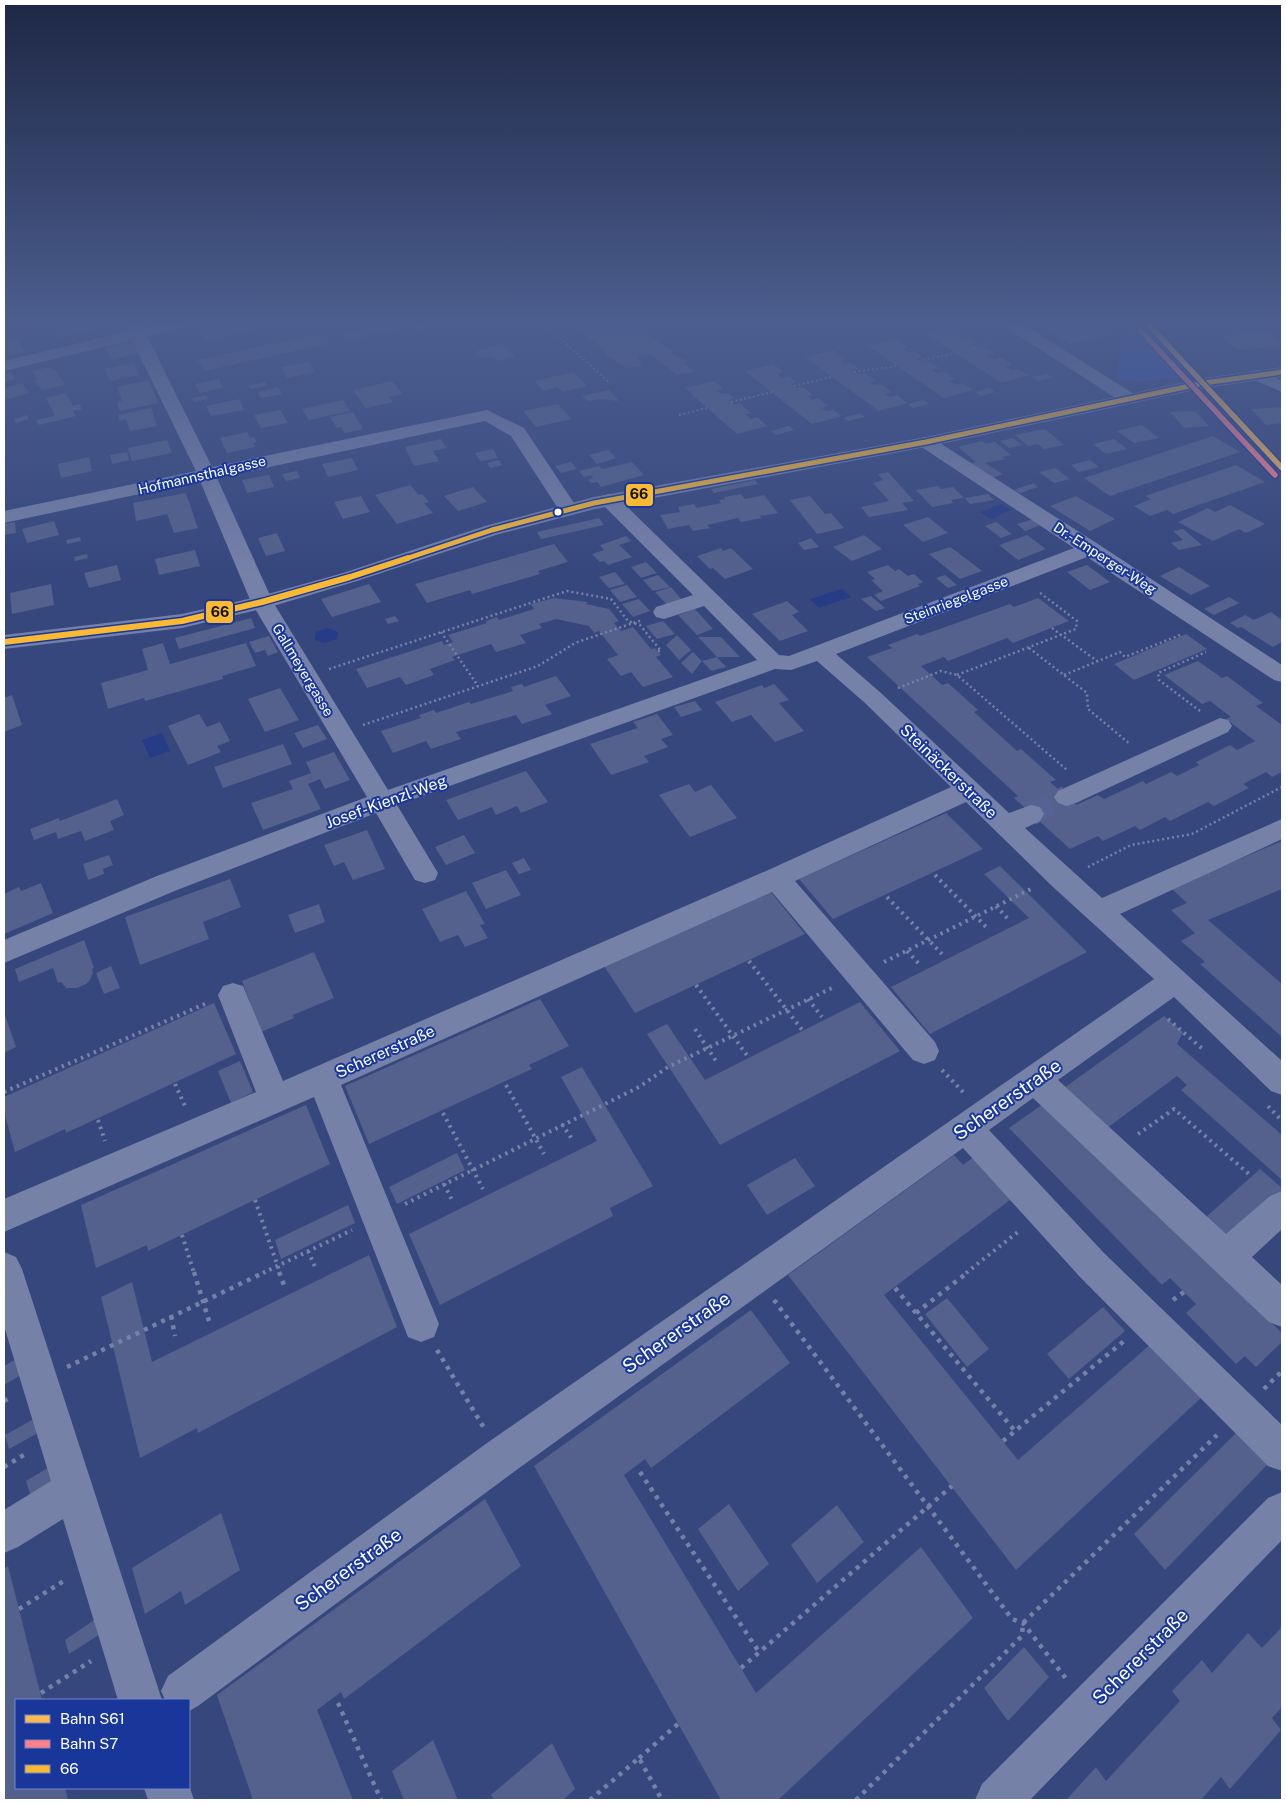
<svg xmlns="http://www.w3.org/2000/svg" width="1286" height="1804" font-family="'Public Sans',sans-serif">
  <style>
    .green { fill: #3050b2 }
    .water { fill: #273c86 }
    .building { fill: #53618c }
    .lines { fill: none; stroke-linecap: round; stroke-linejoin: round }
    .minor-tunnel { stroke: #546391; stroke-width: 23; stroke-dasharray: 23 12; stroke-linecap: butt }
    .path-far3 { stroke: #7681a8; stroke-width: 2; stroke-dasharray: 2 2.5; stroke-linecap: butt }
    .path-far2 { stroke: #7681a8; stroke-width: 2.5; stroke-dasharray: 2 3; stroke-linecap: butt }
    .path-far1 { stroke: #7681a8; stroke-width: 4; stroke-dasharray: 2.5 4.5; stroke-linecap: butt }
    .path { stroke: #7681a8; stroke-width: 4.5; stroke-dasharray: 4 5.5; stroke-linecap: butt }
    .minor { fill: #7681a8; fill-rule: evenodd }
    .major { fill: #7480a6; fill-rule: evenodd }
    .bus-1-far1-casing { stroke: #19379b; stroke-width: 8 }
    .bus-1-casing { stroke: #19379b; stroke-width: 9 }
    .bus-1-far1 { stroke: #fab933; stroke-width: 5 }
    .bus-1 { stroke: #fab933; stroke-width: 6 }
    .rail-1-casing { stroke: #19379b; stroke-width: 8 }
    .rail-2-casing { stroke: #19379b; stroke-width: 8 }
    .rail-1 { stroke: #fbb853; stroke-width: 5.5 }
    .rail-2 { stroke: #ff8089; stroke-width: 5.5 }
    .bus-dot { fill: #fff; stroke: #19379b; stroke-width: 2 }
    .labels { text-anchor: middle; stroke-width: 4; stroke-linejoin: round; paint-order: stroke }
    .far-street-label { font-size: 14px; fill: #fff; stroke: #19379b }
    .street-label { font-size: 16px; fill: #fff; stroke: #19379b }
    .near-street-label { font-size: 19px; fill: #fff; stroke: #19379b }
    .line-badge { stroke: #19379b; stroke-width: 2 }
    .pale-badge-label { font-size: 14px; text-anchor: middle; font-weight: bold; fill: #111 }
  </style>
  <rect width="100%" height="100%" fill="#36477e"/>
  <path class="green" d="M1135,323H1141L1193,376L1138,381L1119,379L1118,361L1124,324Z"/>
  <path class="water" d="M1001,504L1011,510L991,519L980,512Z
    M842,589L851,597L819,608L810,599Z
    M328,628L338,632L337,639L325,643L315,640L316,632Z
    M162,733L170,751L150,758L142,740Z"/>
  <path class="building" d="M4,323H22L16,328L4,327Z
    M74,323H119V324L61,337L54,328Z
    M229,323H282L283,324L205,340L199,329Z
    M392,323H412L414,325L347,340L342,333Z
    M569,323H636L645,331L655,334L650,335L666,348L675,351L671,352L679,358L689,361L684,362L694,372L677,375L651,354L637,357L640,360L641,367L627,368L612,358H609L605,354L608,353L593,340L588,341L586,337H588L574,324L571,325Z
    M1038,323H1094L1112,333L1071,344Z
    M949,326L962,334L956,336L963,340L969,338L977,343L971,344L975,347L978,349L984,347L994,354L988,356L994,359L1000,357L1012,364L1005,366L1012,370L1018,369L1029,375L1002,383L924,333Z
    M1271,332L1282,343V347L1236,349L1221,335Z
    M322,333L330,343L205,371L198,360Z
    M15,336L25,352L9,356L4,348V339Z
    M895,339L908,347L901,349L908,353L914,351L922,357L916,358L919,361L922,363L928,361L939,368L932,370L938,373L945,372L955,379L949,381L956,385L962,383L973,390L944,398L868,346Z
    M131,341L137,342L141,352L112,360L105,348Z
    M501,344L515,356L498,361L491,356L482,358L474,352Z
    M833,350L846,359L840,361L845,364L851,363L859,369L852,370L854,372L858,374L865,373L875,380L869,382L874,385L880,384L892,392L885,394L889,397L897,395L907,403L879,411L805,357Z
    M309,362L315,372L287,378L281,367Z
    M134,363L139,375L110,381L105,369Z
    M773,364L784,372L777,374L783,378L789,377L796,382L791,384L796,388L803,387L813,395L807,396L812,400L818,398L828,406L822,408L826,411L833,410L842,416L812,424L745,371Z
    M50,367L52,370H55L65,384L43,390L36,384L35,381L38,380L32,371Z
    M10,372L15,379L4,382V373Z
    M573,372L587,386L563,392L558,387L544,391L535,381Z
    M1047,374L1052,377L1038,381L1033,377Z
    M219,379L223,388L200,393L195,384Z
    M149,380L158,403L120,411L117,402L122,401L117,387Z
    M392,381L403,394L389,397L393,402L366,408L353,390Z
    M714,381L723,388L717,390L722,394L728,393L734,398L728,400L731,402L734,405L740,403L751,413L745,414L751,419L757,417L767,426L737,434L685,388Z
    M265,382L267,385L251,389L249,386Z
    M22,383L29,393L4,400V388Z
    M278,387L282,394L261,398L258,392Z
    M989,388L995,392L980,396L975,392Z
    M609,390L619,401L602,399L588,401L582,396Z
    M66,393L73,406L80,404L82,409L73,411L76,416L39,425L36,420L55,416L46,398Z
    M206,395L208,399L194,402L192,398Z
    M239,399L244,410L211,416L206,406Z
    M343,400L350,411L309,420L302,409Z
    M924,400L929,404L913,408L908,404Z
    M558,404L571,419L536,427L523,411Z
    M1282,407V423L1266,425L1251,409Z
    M151,408L157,426L130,431L126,419L120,421L118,415Z
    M280,410L288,423L261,428L254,415Z
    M1195,411L1209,426L1184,428L1170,412Z
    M353,412L363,429L345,433L341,427L337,428L330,417Z
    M860,413L865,417L848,421L843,418Z
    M27,415L29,419L16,423L14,419Z
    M1142,425L1159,438L1134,443L1117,431Z
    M789,426L794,430L776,435L771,431Z
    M1045,429L1064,445L1044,449L1038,444L1028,446L1015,435Z
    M247,432L250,438L254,437L257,442L253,443L255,447L227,453L220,438Z
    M1213,436L1240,452L1110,496L1084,478Z
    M1013,438L1022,445L1009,448L1000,441Z
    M441,439L446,448L433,451L439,461L414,466L405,447Z
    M1114,439L1127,449L1106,454L1093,444Z
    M167,440L172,453L132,461L128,448Z
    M982,441L986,444L995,442L1011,455L1002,457L1005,459L985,463L1003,474L992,478L970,464L976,462L958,447Z
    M493,449L498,458L480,461L475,453Z
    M608,450L616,458L597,464L589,455Z
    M127,452L129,460L112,464L110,455Z
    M89,457L92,471L61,478L58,464Z
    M352,458L358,470L328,477L322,464Z
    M499,460L502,465L490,468L487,463Z
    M1090,460L1099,467L1079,472L1071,465Z
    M571,462L577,469L561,473L555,466Z
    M632,462L644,475L601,487L597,482L591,483L588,480L593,478L591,475L584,477L579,471L599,466L602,469Z
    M1236,465L1265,482L1173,514L1167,510L1150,516L1134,506L1151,499L1145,496Z
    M1055,468L1070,479L1054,483L1039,472Z
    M297,471L300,478L286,481L282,474Z
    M888,472L914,501L902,503L908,510L869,517L861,507L889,501L873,483L883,480L878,474Z
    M269,475L274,487L247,493L242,480Z
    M755,480L758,484L714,493L711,489Z
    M1033,483L1038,487L1020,493L1014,490Z
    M410,485L419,495L422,494L429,502L424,503L433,513L397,524L375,495Z
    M938,486L941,489L953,487L964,498L951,500L953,503L932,507L916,490Z
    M473,487L487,502L458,511L444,496Z
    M186,493L198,528L174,533L167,514L136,521L133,503Z
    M741,494L745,499L764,495L778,513L760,516L762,518L741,522L738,518L707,525L710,528L693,531L689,525L668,529L660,515L680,512L678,507L694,504L697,508L721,503L719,500L725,499L724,497Z
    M988,494L994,500L970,504L965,498Z
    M361,496L370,512L343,519L334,502Z
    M810,496L825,514L831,513L844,528L817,534L790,500Z
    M1076,496L1115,519L1090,531L1050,506Z
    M1230,505L1265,524L1246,533L1239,529L1213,541L1178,522L1208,508L1215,512Z
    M928,517L948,533L923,542L903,525Z
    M599,518L604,525L541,539L537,532Z
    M1033,519L1041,525L1025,531L1017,524Z
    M54,521L59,535L27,543L22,529Z
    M15,522L16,533L4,535V524Z
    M996,522L1012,534L1001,538L985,526Z
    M1183,529L1202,545L1179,550L1171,543L1183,540L1173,531Z
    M277,533L285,551L266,556L258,538Z
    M864,535L882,549L852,561L833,547Z
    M1027,535L1046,549L1018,560L999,545Z
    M626,536L631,541L619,545L632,557L608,565L604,561L600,562L592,554L604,550L600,545Z
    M80,537L81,541L67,544L66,540Z
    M811,538L819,547L804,550L798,543Z
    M554,544L568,562L538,571L540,574L472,594L470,590L427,603L415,584Z
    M950,547L956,551L982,571L960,579L929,554Z
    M721,548L723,551L731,548L753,569L725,579L713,568L710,569L697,556Z
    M195,550L200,566L159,575L155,559Z
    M87,554L88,558L75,561L74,557Z
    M646,562L657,573L641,578L631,567Z
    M117,565L121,580L89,588L84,573Z
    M888,565L895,571L899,569L908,576L914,574L923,582L918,584L920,586L881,601L874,595L883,591L871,580L875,579L867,572Z
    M1087,565L1110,582L1090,590L1067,572Z
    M1179,567L1210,586L1191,595L1160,576Z
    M615,572L625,584L609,588L599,577Z
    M658,575L670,587L653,591L643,580Z
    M945,575L957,585L948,588L936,578Z
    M51,584L54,605L12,614L10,593Z
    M369,584L381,602L332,617L321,599Z
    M627,585L637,597L620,602L610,590Z
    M671,587L682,600L667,605L655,592Z
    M871,596L885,608L876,611L861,599Z
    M1229,597L1239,603L1214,615L1204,609Z
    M554,598L588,602L586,604L609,609L619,621L614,623L621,631L633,627L651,649L655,648L661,655L656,657L673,677L643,687L631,672L621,676L607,659L618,655L599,631L594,633L589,626L556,619L539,624L542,628L520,635L526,643L496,652L491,644L452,657L455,660L430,669L434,675L406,685L400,677L367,688L356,669L442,641L444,645L453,642L448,635L487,623L486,621L497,617L499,620L534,609L531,604Z
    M1038,598L1069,621L1013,643L1007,638L948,661L944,657L921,666L942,685L948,683L978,710L974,712L1017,751L1021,749L1056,780L1050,782L1076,805L1098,795L1104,799L1143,781L1146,784L1171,772L1177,776L1199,765L1196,762L1230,745L1237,750L1255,741L1226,719L1231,717L1210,701L1202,704L1164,675L1198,661L1222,678L1227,676L1263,703L1256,706L1282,725V772L1272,777L1266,772L1243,784L1249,788L1214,806L1208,802L1170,821L1165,817L1140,830L1135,826L1103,841L1098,836L1070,849L1014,798L1018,796L867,657L892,648L888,645L917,634L920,636L1010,604L1014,607Z
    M639,599L650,611L633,617L622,604Z
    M787,601L799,612L792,615L808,631L780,641L752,614Z
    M695,609L713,629L697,635L678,615Z
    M1271,612L1282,620V642L1273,647L1241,627L1238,628L1230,623L1245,615L1254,620Z
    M395,616L399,621L388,624L385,619Z
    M251,618L255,628L179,649L175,638Z
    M663,621L675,634L657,639L646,626Z
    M1186,634L1207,649L1134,680L1114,664Z
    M677,635L691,650L679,660L666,645Z
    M269,636L278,652L268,656L265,650L255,653L249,642Z
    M698,637H721L740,657H717Z
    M163,643L170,664L246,643L256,666L222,676L223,679L145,701L144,698L108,709L101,683L148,670L142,649Z
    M693,652L702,661L692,674L681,663Z
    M717,657L726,667L711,671L702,661Z
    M556,676L571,696L545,705L552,714L522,724L516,715L456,732L461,739L431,749L426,741L393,753L381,731L421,718L419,715L434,710L436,713L469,702L471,704L513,691L511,687L522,684L524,687Z
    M774,684L789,700L779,703L804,731L775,742L751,715L732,722L715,702L762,685L764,688Z
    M280,688L299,720L265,732L248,699Z
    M12,695L22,725L4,732V698Z
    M695,701L702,710L681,717L674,707Z
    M199,714L207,727L220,722L230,741L217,746L221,752L188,765L168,726Z
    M657,714L673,735L661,739L668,747L644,756L649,762L611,775L590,744L638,728L633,722Z
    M318,725L327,739L303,748L294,733Z
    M283,744L292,764L223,788L214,767Z
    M334,752L350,780L325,789L320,779L308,784L321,809L263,830L251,803L293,789L289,781L311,773L306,762Z
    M526,771L548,802L521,813L517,806L496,815L492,807L458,820L446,800Z
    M689,784L695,792L711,785L737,818L690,837L659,795Z
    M117,799L124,815L110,821L114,830L85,841L81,831L58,839L56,832L34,840L30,829L59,818L60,821Z
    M946,813L983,849L833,919L799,879Z
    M367,830L385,869L353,880L344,862L334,866L324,845Z
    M464,835L475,853L446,865L435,847Z
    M1282,841V889L1208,920L1282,984V1037L1200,964L1205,962L1181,941L1195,933L1171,910L1187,903L1171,888Z
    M109,855L113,865L103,869L104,874L88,880L83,864Z
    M524,858L531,870L519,874L512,863Z
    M1000,866L1087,952L930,1034L891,987L1029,918L984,874Z
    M506,870L521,895L486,909L472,883Z
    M230,879L241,907L203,922L209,939L140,965L125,917Z
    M41,883L53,913L4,934V894L19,887L21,891Z
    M466,891L485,924L480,925L488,938L465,947L458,935L440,942L422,909Z
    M771,892L805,934L635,1013L604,966Z
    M319,904L325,922L295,933L288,915Z
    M84,940L94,968L92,969L93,972L90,980L86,984L77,988H66L61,982L58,983L53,968L19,982L15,969Z
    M314,952L334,998L293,1015L294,1018L261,1032L242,981Z
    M111,966L120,988L104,994L96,973Z
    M540,999L569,1046L529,1065L532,1069L369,1144L345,1086Z
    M860,1002L900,1051L720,1145L647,1034L667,1024L705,1080Z
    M214,1003L236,1054L66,1133L65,1129L15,1152L4,1111V1097Z
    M4,1012L16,1047L4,1053Z
    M1164,1016L1183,1032L1177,1044L1282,1135V1180L1181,1090L1187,1085L1177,1076L1099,1134L1057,1093Z
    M240,1061L253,1092L231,1103L218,1071Z
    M582,1067L653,1186L610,1208L613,1216L440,1305L409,1234L597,1141L561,1077Z
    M1046,1102L1282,1333V1342L1256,1367L1245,1356L1236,1364L1186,1313L1196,1304L1170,1278L1162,1285L1009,1128Z
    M306,1105L330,1164L148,1251L147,1245L96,1268L81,1205Z
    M457,1153L465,1170L397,1204L389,1187Z
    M954,1155L963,1165L975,1156L1014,1197L884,1295L1018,1460L1152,1343L1203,1396L1016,1570L788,1275Z
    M795,1158L815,1186L767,1215L747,1185Z
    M1260,1169L1282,1188V1200L1227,1252L1197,1225Z
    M348,1205L355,1223L281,1259L275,1240Z
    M369,1255L397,1327L198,1433L197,1428L140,1458L101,1297L132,1282L152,1362Z
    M947,1298L989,1349L967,1367L925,1314Z
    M1103,1307L1125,1331L1069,1379L1047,1354Z
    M751,1310L790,1363L651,1468L645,1459L624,1475L756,1693L921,1547L973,1618L778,1800H721L534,1466Z
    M16,1359L21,1375L4,1385V1366Z
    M34,1419L38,1433L9,1449L5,1435Z
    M1238,1431L1269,1463L1165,1570L1134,1534Z
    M51,1466L56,1486L32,1500L26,1481Z
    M485,1499L521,1566L344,1699L341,1692L317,1710L353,1800H253L217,1695Z
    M729,1504L769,1564L738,1591L698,1529Z
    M837,1505L864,1542L817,1583L791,1545Z
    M221,1513L240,1570L185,1605L181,1591L145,1614L132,1568Z
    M8,1566L42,1700H16V1788H65L68,1800H4V1569Z
    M97,1618L102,1633L69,1654L65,1640Z
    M1282,1627V1707L1272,1718L1281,1730L1230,1789L1221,1777L1201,1800H1067V1799L1096,1767L1106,1781L1180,1701L1172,1691L1202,1660L1212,1673L1248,1633L1262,1648Z
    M1024,1647L1049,1677L1008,1721L984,1688Z
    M433,1740L458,1800H404L392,1771Z
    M552,1743L575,1789L563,1800H494L491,1795Z"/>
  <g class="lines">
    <path class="minor-tunnel" d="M1031,814L1067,797"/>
    <path class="path-far3" d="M543,323L610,383
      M975,347L989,343
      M919,361L955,353
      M854,372L897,366
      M794,386L831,377
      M731,402L772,392
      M679,415L707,408"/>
    <path class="path-far2" d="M1052,628L1097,661
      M441,632L478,686
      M1029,648L1087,693L1088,709L1130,744
      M329,669L567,591L611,599L628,621L640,625L661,651H658
      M957,675L1076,629L1077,621L1039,592
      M1064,675L1120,652L1125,657L1180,635
      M898,688L941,671L957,675L1067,770
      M1200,711L1159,680L1158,673L1206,652
      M363,725L538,666L575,643L642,620
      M1088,867L1131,845L1192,834L1282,787"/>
    <path class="path-far1" d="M935,875L989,930
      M887,897L942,954
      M996,906L1009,920
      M907,951L921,966
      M749,961L803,1031
      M884,962L1033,888
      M696,985L749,1058
      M808,999L822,1017
      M1168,1019L1205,1051
      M695,1029L718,1064
      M942,1070L965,1094
      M175,1084L185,1106
      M506,1085L544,1154
      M4,1092L207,1003
      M1268,1106L1282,1121
      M443,1113L483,1189
      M98,1120L105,1141
      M562,1124L572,1139
      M1138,1134L1174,1109L1249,1174
      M444,1184L453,1202
      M255,1200L280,1273
      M405,1204L639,1087L668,1067L834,987
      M182,1235L194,1273
      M308,1251L316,1269
      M263,1273L352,1230
      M966,1273L1019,1231"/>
    <path class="path" d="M194,1272L209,1321
      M279,1272L284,1285
      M895,1288L1015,1431
      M774,1300L1012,1619L1023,1623L1067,1680
      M1173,1300L1184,1292
      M916,1313L968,1272
      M171,1316L175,1336
      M437,1350L484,1428
      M67,1367L265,1272
      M1264,1389L1282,1371
      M4,1401L11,1397
      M1003,1441L1124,1341
      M4,1467L27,1453
      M640,1472L759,1652
      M19,1609L67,1579
      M741,1668L952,1486
      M41,1693L91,1661
      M338,1703L381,1800
      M639,1758L678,1724
      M590,1800L639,1758L662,1800
      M856,1800L1022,1636L1023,1623L1217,1435"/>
    <path class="minor" d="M127,323H143L144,328L163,323H190L188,326L147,336L212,467L487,410L524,428L578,509L575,513L568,515L561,513L511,436L485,421L217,478L273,602L388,790L757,660L704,606L664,619L656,617L653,612L656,607L693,595L602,504L599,500L602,496L609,494L616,496L779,655L789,656L1074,548L920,446L917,442L920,438L926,437L932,438L1098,544L1282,665V682L1274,680L1087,557L836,654L881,693L1009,813L1031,805L1040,807L1044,814L1040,821L1025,828L1102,898L1282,819V839L1120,914L1282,1061V1095L1271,1091L1174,997L1058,1080L1226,1234L1270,1196L1282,1191V1229L1252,1257L1282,1285V1327L1269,1322L1033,1098L989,1130L1104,1253L1282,1425V1471L1268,1466L1080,1277L963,1148L515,1471L198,1706L189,1711V1700H165L161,1691L168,1676L487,1443L1154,979L1053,887L966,802L795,881L935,1042L939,1051L935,1060L924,1064L913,1060L772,892L341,1085L439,1324L434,1337L421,1342L408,1337L314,1097L4,1232V1199L256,1092L218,995L223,986L233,983L243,986L283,1081L766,871L951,787L865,703L817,661L791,670L775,669L397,805L438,873L435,880L425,883L415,880L376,813L177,890L4,963V940L157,876L367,797L251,602L200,481L4,523V511L196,471L132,340L4,371V361L129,331Z
      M410,323H426L428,326L426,329H414Z
      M1002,323H1021L1134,394L1137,398L1134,402L1128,403L1122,402L1004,326Z
      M1258,370L1282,381V392L1252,379L1250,375L1252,371Z
      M1220,718L1228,720L1232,726L1228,732L1076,803L1067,806L1058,803L1054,797L1058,791Z
      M4,1252L16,1257L22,1269L162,1700H118L63,1519L18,1547L4,1553V1510L51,1481L4,1326Z
      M1282,1492V1540L1030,1800H975L982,1784L1268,1498Z
      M189,1785L194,1800H148L144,1788H189Z"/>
    <path class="major" d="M1282,367V377L1204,388L926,447L595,509L499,534L357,581L270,607L182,628L4,649V635L182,614L257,597L343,573L485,526L594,497L926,437L1204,378Z"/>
    <defs>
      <path id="bus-1-far1" d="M405,559L492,530L594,503L926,442L1204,383L1282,372"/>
      <path id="bus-1" d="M4,642L182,621L262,602L350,577L408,558"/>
    </defs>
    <use href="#bus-1-far1" class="bus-1-far1-casing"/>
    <use href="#bus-1" class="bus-1-casing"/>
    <use href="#bus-1-far1" class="bus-1-far1"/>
    <use href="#bus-1" class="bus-1"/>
    <defs>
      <path id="rail-1" d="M1147,323L1282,468"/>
      <path id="rail-2" d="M1140,330L1275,475"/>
    </defs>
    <use href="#rail-1" class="rail-1-casing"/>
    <use href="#rail-2" class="rail-2-casing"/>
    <use href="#rail-1" class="rail-1"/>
    <use href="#rail-2" class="rail-2"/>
  </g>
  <linearGradient id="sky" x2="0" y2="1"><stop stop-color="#1e2745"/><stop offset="0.56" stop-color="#4c5e8f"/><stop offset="1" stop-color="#4c5e8f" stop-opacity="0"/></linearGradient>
  <rect width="1286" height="575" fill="url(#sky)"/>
  <circle class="bus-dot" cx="558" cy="512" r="4.5"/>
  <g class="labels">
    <g class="far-street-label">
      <text transform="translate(202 475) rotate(-13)" y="5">Hofmannsthalgasse</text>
      <text transform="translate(1105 558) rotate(33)" y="5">Dr.-Emperger-Weg</text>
      <text transform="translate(956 600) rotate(-21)" y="5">Steinriegelgasse</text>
      <text transform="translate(303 670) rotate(59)" y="5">Gallmeyergasse</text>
    </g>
    <g class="street-label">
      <text transform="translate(949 771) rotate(44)" y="6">Steinäckerstraße</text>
      <text transform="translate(386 801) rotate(-20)" y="6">Josef-Kienzl-Weg</text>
      <text transform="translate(385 1051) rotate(-24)" y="6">Schererstraße</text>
    </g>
    <g class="near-street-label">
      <text transform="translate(1007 1099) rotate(-35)" y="7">Schererstraße</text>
      <text transform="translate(676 1332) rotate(-35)" y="7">Schererstraße</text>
      <text transform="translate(348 1569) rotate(-36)" y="7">Schererstraße</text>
      <text transform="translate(1140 1656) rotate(-45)" y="7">Schererstraße</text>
    </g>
  </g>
  <g class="line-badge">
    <rect x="625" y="483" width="29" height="24" rx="5" fill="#fab933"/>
    <rect x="205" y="600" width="29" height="24" rx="5" fill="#fab933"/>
  </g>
  <g class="pale-badge-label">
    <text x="639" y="499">66</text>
    <text x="220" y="617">66</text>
  </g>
  <rect width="1286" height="1804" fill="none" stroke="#ffffff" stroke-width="10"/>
  <rect x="15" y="1699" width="175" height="90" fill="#19379b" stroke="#7587c3"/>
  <rect x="25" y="1715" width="25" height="8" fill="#fbb853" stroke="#7587c3"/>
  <text x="60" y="1724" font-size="15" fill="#ffffff">Bahn S61</text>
  <rect x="25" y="1740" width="25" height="8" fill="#ff8089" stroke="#7587c3"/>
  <text x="60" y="1749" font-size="15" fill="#ffffff">Bahn S7</text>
  <rect x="25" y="1765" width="25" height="8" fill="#fab933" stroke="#7587c3"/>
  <text x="60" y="1774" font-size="15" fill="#ffffff">66</text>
</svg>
